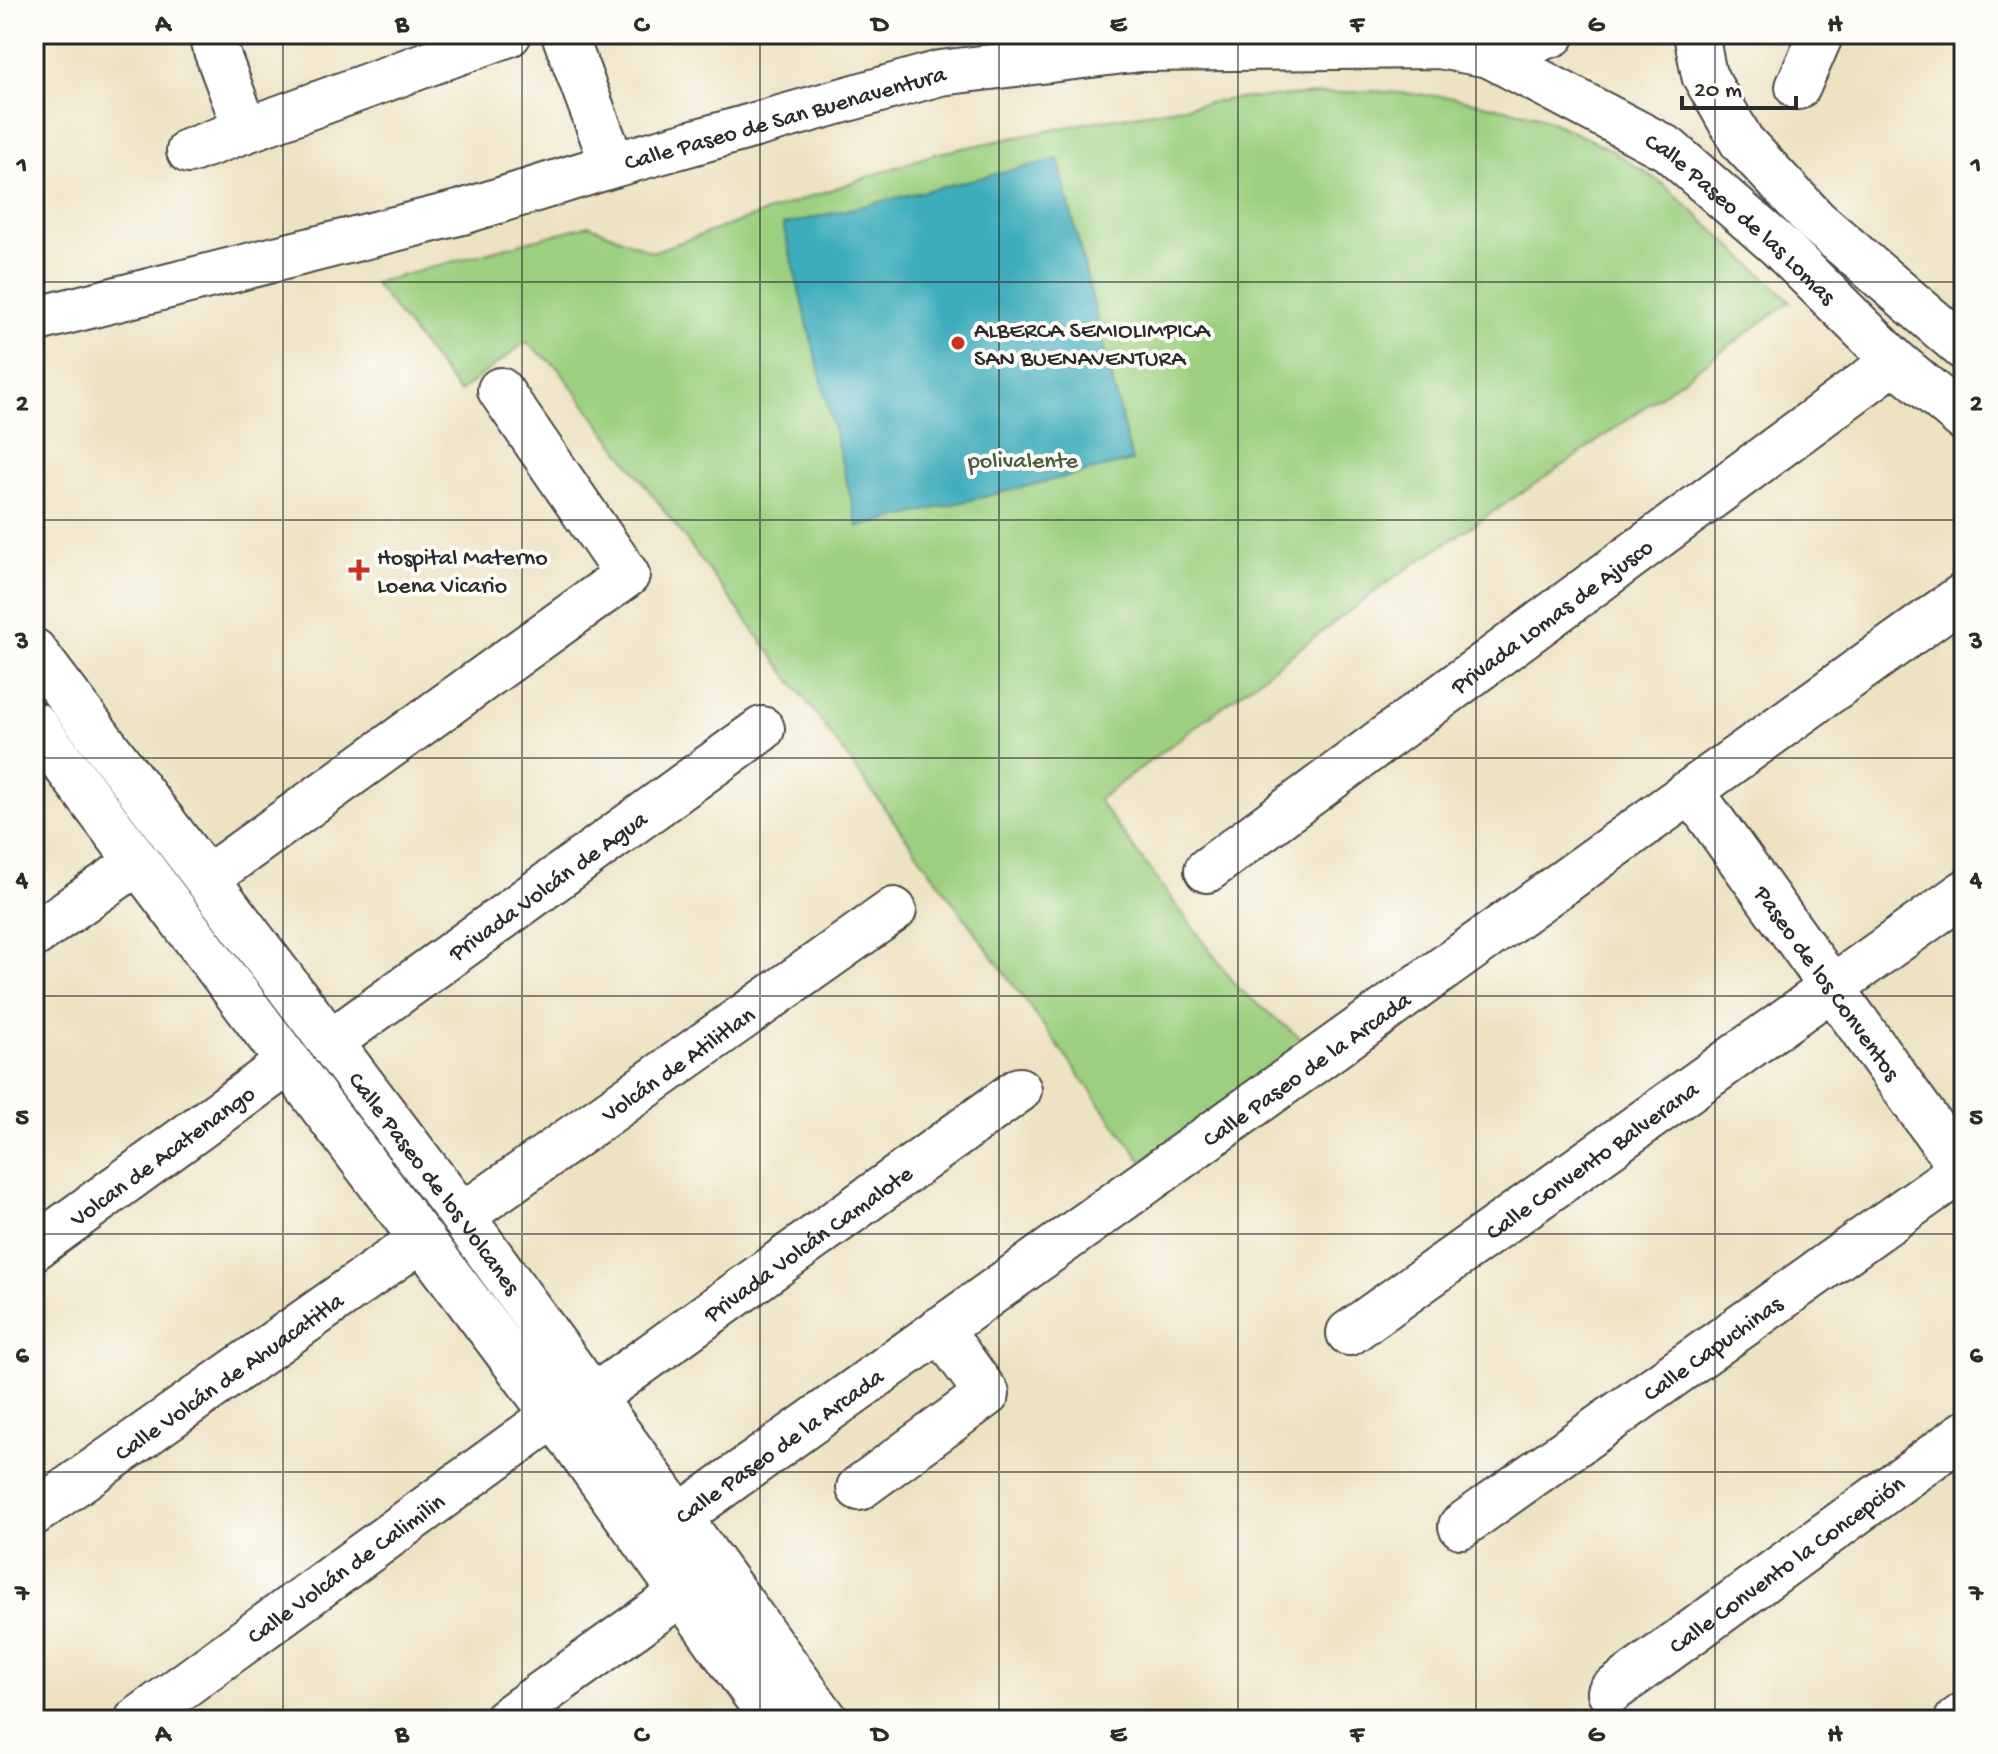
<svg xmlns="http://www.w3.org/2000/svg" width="1998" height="1754" font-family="'Gochi Hand',sans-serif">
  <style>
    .green { fill: #9cd080; stroke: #647e56; stroke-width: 2 }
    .water { fill: #3eacbb; stroke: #346c73; stroke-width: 2 }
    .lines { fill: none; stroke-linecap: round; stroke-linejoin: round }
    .minor-casing { stroke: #484642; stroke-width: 48 }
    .major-casing { stroke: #484642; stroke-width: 48 }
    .minor { stroke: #fff; stroke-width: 44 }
    .major { stroke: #fff; stroke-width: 44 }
    .grid { fill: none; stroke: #2b2b2b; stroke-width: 2; stroke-opacity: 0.55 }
    .poi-dot { fill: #c8321e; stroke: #fdfcf7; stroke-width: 3 }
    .labels { text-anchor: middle; stroke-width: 8; stroke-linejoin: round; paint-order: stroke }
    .street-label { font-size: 24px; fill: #2b2b2b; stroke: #fdfcf7 }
    .poi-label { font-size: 24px; fill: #2b2b2b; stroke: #fdfcf7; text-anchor: start }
    .park-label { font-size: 24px; fill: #4d5d44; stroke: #fdfcf7 }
    .neatline { fill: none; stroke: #2b2b2b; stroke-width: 3 }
    .grid-label { font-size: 26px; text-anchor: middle; font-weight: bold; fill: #2b2b2b }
  </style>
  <rect width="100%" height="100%" fill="#fdfcf7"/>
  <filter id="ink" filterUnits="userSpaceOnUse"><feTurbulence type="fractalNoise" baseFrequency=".0125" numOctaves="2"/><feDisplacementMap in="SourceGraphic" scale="16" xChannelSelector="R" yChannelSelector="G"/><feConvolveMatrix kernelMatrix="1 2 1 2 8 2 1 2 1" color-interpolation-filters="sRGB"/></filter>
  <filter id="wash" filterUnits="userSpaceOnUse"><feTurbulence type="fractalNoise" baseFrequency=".006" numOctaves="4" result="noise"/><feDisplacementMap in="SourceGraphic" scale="32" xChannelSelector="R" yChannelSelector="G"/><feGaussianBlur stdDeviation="1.8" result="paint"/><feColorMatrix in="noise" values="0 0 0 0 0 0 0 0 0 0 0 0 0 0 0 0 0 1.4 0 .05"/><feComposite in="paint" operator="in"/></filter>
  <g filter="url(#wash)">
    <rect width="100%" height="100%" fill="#ede2c2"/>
    <path class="green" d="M1373,91L1451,97L1538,116L1608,148L1663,184L1791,301L1574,458L1392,579L1098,800L1238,988L1306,1043L1142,1161L802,695L557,367L526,342L459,392L374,283L589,225L652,252L934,154L1091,122L1232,99Z"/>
    <path class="water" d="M1058,159L1132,461L858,527L783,225Z"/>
  </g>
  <g filter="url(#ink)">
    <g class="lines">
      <defs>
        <g id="minor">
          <path d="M210,34L246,130"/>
          <path d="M564,34L613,165"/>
          <path d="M1696,34L1704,75L1742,142L1816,221L1964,348"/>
          <path id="s1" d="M1489,55L1668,149L1778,245L1895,361L1964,419"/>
          <path d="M1798,87L1821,34"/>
          <path d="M189,151L509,34"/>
          <path id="s2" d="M34,651L462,1216L826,1720"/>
          <path d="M34,724L554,1415L773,1720"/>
          <path id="s3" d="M1692,792L1964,1172"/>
          <path id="s4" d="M1207,870L1895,361"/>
          <path d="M207,878L627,575L500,390"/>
          <path d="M34,935L137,863"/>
          <path id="s5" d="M332,1041L762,729"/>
          <path id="s6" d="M462,1216L894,910"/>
          <path id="s7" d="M34,1248L289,1062"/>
          <path id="s8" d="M1349,1333L1964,893"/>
          <path id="s9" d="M595,1396L1019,1090"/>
          <path d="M859,1488L987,1394L940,1329"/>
          <path id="s10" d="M34,1513L422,1239"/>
          <path id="s11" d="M1461,1526L1964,1168"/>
          <path id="s12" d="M647,1543L679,1517C1107,1209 1538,905 1964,595"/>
          <path id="s13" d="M1610,1692L1964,1434"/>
          <path id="s14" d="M137,1720L554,1415"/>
          <path d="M505,1720L682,1593"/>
          <path d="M1957,1720L1964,1715"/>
        </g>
        <g id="major">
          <path id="s15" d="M34,320L462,212L613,165L940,73L1141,49L1439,46L1489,55L1553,34"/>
        </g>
      </defs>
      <use href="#minor" class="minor-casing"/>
      <use href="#major" class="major-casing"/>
      <use href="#minor" class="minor"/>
      <use href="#major" class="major"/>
    </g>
  </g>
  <path class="grid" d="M283,34V1720M522,34V1720M760,34V1720M999,34V1720M1238,34V1720M1476,34V1720M1715,34V1720M34,282H1964M34,520H1964M34,758H1964M34,996H1964M34,1234H1964M34,1472H1964"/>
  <g class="poi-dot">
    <circle cx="958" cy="343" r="8"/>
    <path d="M355 558h8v8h8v8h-8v8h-8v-8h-8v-8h8z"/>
  </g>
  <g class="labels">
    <g class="street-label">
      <text dy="8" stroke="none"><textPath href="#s15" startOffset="778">Calle Paseo de San Buenaventura</textPath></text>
      <text dy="8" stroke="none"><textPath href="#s1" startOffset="302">Calle Paseo de las Lomas</textPath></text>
      <text dy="8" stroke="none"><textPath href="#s4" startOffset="428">Privada Lomas de Ajusco</textPath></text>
      <text dy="8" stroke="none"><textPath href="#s5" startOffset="266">Privada Volcán de Agua</textPath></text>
      <text dy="8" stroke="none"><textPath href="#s3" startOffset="234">Paseo de los Conventos</textPath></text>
      <text dy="8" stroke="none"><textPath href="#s6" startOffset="264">Volcán de Atilitlan</textPath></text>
      <text dy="8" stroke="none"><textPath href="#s12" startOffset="812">Calle Paseo de la Arcada</textPath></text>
      <text dy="8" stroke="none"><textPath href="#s7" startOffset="158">Volcan de Acatenango</textPath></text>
      <text dy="8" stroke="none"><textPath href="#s8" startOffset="298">Calle Convento Balverana</textPath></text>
      <text dy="8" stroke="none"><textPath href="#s2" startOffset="666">Calle Paseo de los Volcanes</textPath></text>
      <text dy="8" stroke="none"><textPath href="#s9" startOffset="262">Privada Volcán Camalote</textPath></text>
      <text dy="8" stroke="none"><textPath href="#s11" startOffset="308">Calle Capuchinas</textPath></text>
      <text dy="8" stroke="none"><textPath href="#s10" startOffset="238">Calle Volcán de Ahuacatitla</textPath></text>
      <text dy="8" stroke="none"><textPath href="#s12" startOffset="164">Calle Paseo de la Arcada</textPath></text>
      <text dy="8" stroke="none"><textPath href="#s13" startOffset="218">Calle Convento la Concepción</textPath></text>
      <text dy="8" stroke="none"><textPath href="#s14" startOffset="258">Calle Volcán de Calimilin</textPath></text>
    </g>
    <g class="poi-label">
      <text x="974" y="337">ALBERCA SEMIOLIMPICA<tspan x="974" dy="28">SAN BUENAVENTURA</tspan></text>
      <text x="377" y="564">Hospital Materno<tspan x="377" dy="28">Loena Vicario</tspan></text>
    </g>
    <g class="park-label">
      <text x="1023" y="467">polivalente</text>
    </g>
  </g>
  <rect width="1998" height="1754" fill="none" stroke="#fdfcf7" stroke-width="88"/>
  <path d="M1682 96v12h114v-12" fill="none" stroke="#2b2b2b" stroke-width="4"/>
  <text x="1694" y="96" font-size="24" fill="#2b2b2b" stroke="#fdfcf7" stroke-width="6" paint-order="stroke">20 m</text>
  <rect x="44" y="44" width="1910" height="1666" class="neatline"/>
  <g class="grid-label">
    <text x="163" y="31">A</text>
    <text x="402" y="31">B</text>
    <text x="641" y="31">C</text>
    <text x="880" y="31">D</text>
    <text x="1118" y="31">E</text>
    <text x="1357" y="31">F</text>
    <text x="1596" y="31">G</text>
    <text x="1835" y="31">H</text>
    <text x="22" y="172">1</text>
    <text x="1976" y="172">1</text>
    <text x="22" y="410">2</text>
    <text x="1976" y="410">2</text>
    <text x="22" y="648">3</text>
    <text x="1976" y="648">3</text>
    <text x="22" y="886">4</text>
    <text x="1976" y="886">4</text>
    <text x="22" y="1124">5</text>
    <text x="1976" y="1124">5</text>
    <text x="22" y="1362">6</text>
    <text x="1976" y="1362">6</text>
    <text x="22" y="1600">7</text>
    <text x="1976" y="1600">7</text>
    <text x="163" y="1741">A</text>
    <text x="402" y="1741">B</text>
    <text x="641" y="1741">C</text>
    <text x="880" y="1741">D</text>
    <text x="1118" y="1741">E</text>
    <text x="1357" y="1741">F</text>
    <text x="1596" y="1741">G</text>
    <text x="1835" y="1741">H</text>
  </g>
</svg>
